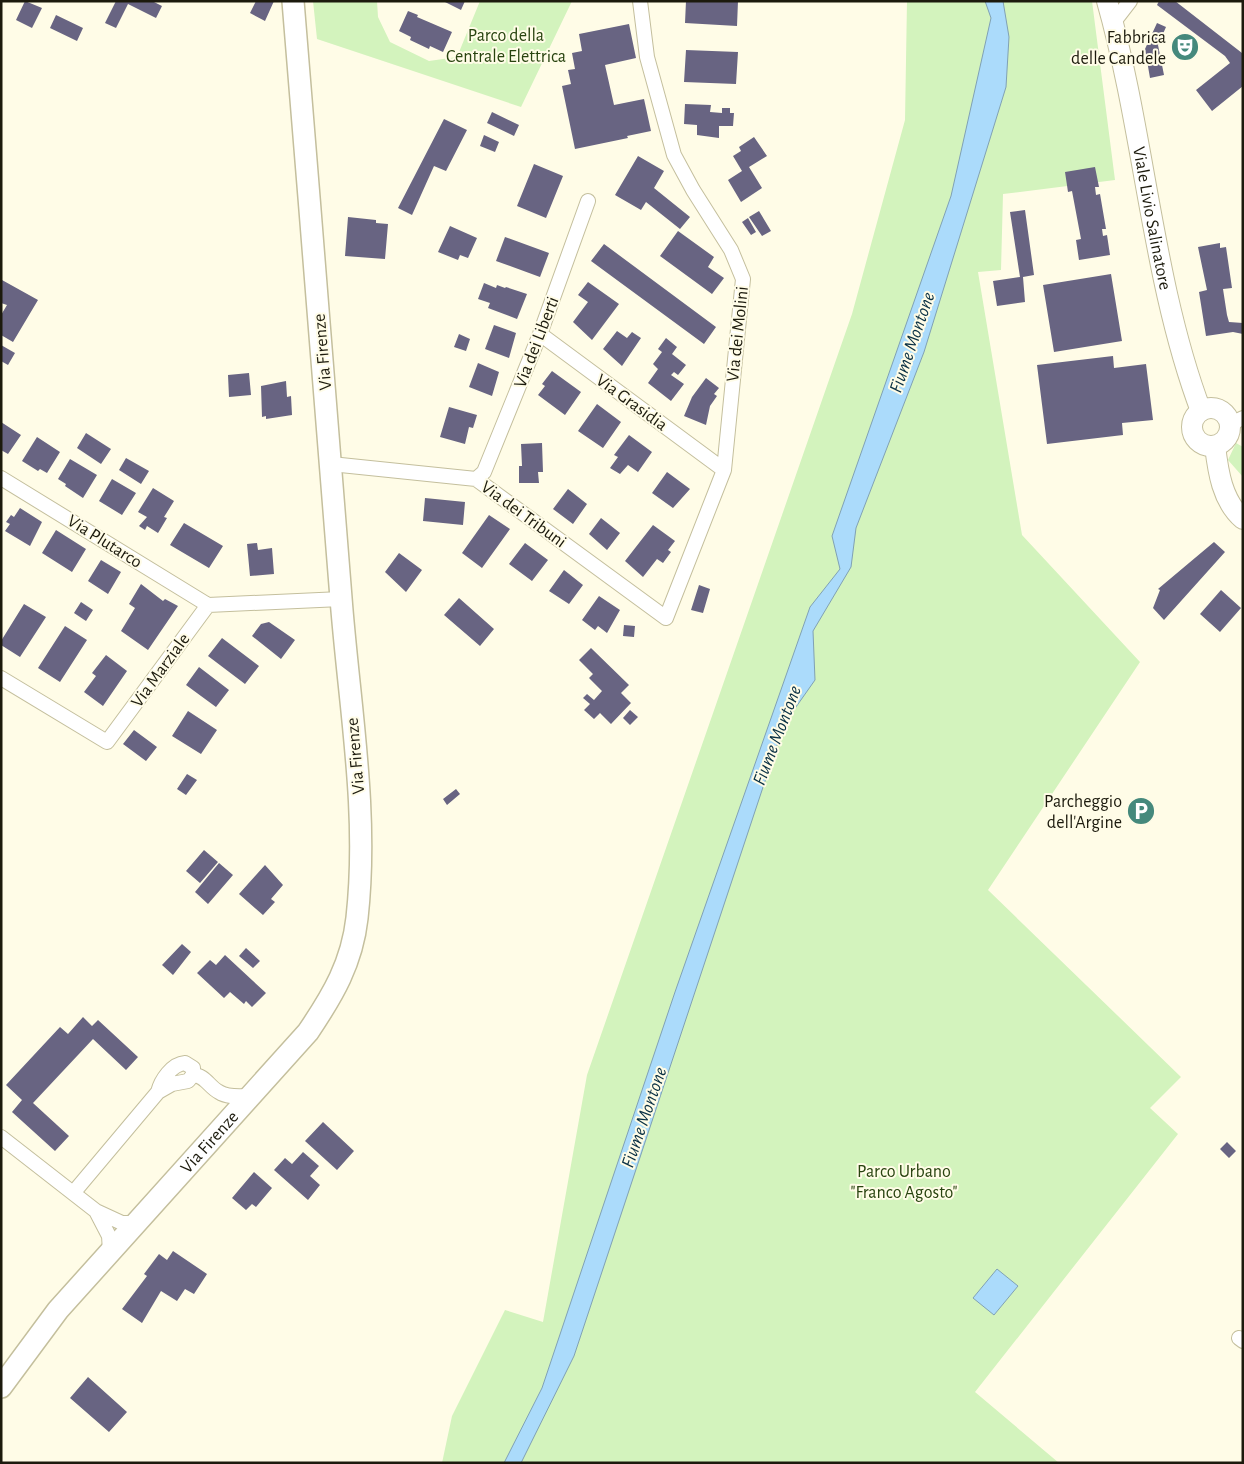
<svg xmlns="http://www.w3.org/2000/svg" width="1244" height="1464" font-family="'Alegreya Sans',sans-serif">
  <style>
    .green { fill: #d3f3bd }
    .water { fill: #abdbfb; stroke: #80a1b4 }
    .building { fill: #686482 }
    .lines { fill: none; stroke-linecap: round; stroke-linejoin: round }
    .street-casing { stroke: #c4bf9d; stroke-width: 16 }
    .secondary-casing { stroke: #c4bf9d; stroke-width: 22 }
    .primary-casing { stroke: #c4bf9d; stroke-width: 24 }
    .street { stroke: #fff; stroke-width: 14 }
    .secondary { stroke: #fff; stroke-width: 20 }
    .primary { stroke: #fff; stroke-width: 21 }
    .labels { text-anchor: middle; stroke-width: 4; stroke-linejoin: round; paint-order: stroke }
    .park-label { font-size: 18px; fill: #28430f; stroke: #fffce7 }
    .poi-label { font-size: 18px; fill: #1c1a0d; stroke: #fffce7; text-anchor: end }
    .street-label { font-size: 18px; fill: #1c1a0d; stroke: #fffce7 }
    .water-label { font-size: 19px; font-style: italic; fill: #082f43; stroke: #fffce7 }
  </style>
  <rect width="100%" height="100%" fill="#fffce7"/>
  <path class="green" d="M313,1H377L378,17L390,42L429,61L457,57L480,1H572L521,107L317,39Z
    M907,1H1092L1115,180L1003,194L1001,270L978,272L1022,535L1140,662L988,890L1181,1077L1150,1108L1178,1134L975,1392L1059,1463H442L452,1416L505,1310L543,1322L587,1075L852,314L905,120Z
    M1236,443L1243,447V477L1228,460Z"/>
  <path class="water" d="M985,1H1003L1009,37L1006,87L924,352L856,528L851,567L813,631L815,680L784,724L574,1356L521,1463H504L542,1388L675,992L810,607L840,569L832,536L951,196L991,18Z
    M997,1269L1018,1286L994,1315L973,1298Z"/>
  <path class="building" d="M25,1L42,8L32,28L16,20Z
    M116,1H152L162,6L156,18L128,4L116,28L105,23Z
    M256,1H274L265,21L250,13Z
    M443,1H465L461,10Z
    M686,1H738L737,26L685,23Z
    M1159,1H1175L1242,53L1243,86L1212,111L1196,90L1230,63L1225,56L1157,5Z
    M408,11L418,15L417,17L452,32L443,52L430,46L429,49L410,40L411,37L399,31Z
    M56,15L83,28L77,41L50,28Z
    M1157,23L1166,27L1158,45L1164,75L1150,78L1145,49Z
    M629,24L636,58L605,65L614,105L644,99L651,131L627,136L628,138L575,149L562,86L571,84L568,70L575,69L572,53L582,51L579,34Z
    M686,50L738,52L736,84L684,82Z
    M685,104L711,105L710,112L722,113V108H730V113H734L733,126H719V138L697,135V125L684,124Z
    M492,112L519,125L514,136L487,123Z
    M444,119L467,130L446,171L434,166L412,215L398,208Z
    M484,135L499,142L495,152L480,146Z
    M754,137L767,156L749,167L762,188L741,202L728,180L742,171L733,156L741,151L739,147Z
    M638,156L664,171L654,188L690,217L680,229L646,202L641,210L615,195Z
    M534,164L563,176L546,218L517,206Z
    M1095,167L1099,187H1095L1096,195L1100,194L1106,229H1102L1103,236L1107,235L1110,255L1079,260L1076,240L1081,239L1072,191L1068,192L1065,172Z
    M1025,210L1034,275L1023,277L1025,302L997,306L993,281L1020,277L1010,212Z
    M759,211L771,231L762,236L749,217Z
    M348,217L376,220V223L388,224L385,259L345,256Z
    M748,218L756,232L751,235L742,222Z
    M450,226L477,238L468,258L460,255L458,260L438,252Z
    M678,231L714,257L708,267L724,278L712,294L660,256Z
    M505,237L549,253L540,277L496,261Z
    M1220,243V248L1226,247L1232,288L1223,289L1227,315L1229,322L1243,323V334L1233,332L1206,336L1199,292L1207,290L1198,247Z
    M604,244L716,327L704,344L591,261Z
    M1111,274L1122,341L1054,352L1043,285Z
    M2,280L38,300L13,342L1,335V315L7,305L1,303Z
    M588,282L619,304L592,340L573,322L588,302L578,295Z
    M484,283L496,288L497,285L505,288L506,287L527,294L517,319L488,308L490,303L478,299Z
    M494,325L516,333L509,358L485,349Z
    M617,331L627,338L632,332L641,338L622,366L603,349Z
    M459,334L470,339L466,351L454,347Z
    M666,338L677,347L672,354L686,365L678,375L674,372L671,375L684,384L671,401L648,383L658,369L653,364L662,352L658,349Z
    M1,345L15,353L8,365L1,361Z
    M1113,356L1114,368L1146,364L1153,420L1122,423L1123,435L1047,444L1037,365Z
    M478,363L499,372L492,396L469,387Z
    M552,371L581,392L565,415L538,395L545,386L542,384Z
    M249,373L251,395L229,397L228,375Z
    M706,378L719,388L714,394L717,396L710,406L706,425L684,416L692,397Z
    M286,381L287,397L291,396L292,415L266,419V416L262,417L261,386Z
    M597,404L621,422L603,448L578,431Z
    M449,407L477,415L473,428L469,427L465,444L440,437Z
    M1,422L21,435L8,454L1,450Z
    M86,433L111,449L101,464L77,448Z
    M629,435L652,452L638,472L628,465L620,474L610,468L618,457L614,455Z
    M37,437L60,452L47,473L40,469L38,471L22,461Z
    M542,443L543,472H538L539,483H519V466H522L521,444Z
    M126,458L149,471L141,484L119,470Z
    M70,459L97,475L83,498L65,486L66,484L58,479Z
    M667,472L690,489L673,508L652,493Z
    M112,479L136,493L122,515L99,501Z
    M153,488L174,501L164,517L167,518L158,533L147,526L145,530L139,526L147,517L138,512Z
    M568,489L587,504L573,524L553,509Z
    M425,498L465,502L463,525L423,521Z
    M20,508L42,522L30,546L5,531L10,524L6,522L11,515L14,517Z
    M489,515L510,529L482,568L462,553Z
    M601,518L620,533L607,550L589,534Z
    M184,523L223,546L209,568L170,545Z
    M653,525L675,541L668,550L671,552L663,563L657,559L643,577L625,561Z
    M56,530L86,549L72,572L42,553Z
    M1214,542L1225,552L1164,620L1153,608L1160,590L1158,589Z
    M257,543L258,550L272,548L274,574L250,576L247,544Z
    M525,543L548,560L532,581L509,564Z
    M399,553L422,570L406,592L385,572Z
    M101,560L121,572L108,594L88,581Z
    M564,570L583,585L569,604L549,591Z
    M141,584L163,601L165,599L178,606L148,650L121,631L135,608L129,604Z
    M699,585L710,589L703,613L691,610Z
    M1221,590L1241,608L1220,632L1200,614Z
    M599,596L620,610L607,633L598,626L595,630L582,620Z
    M459,598L494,629L480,646L444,615Z
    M81,602L93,610L86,621L74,613Z
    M24,604L46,617L20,657L1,645V641Z
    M269,622L295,640L281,659L252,636L261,624Z
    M624,625L635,626L634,637L623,636Z
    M65,626L87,640L60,682L38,668Z
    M222,638L259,666L245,684L208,656Z
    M591,648L629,685L621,693L631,703L611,724L600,713L594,719L584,710L590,704L583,698L587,694L594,700L602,691L589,678L593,674L579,660Z
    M106,655L127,671L103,706L84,692L96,676L92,673Z
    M199,667L229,690L216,707L186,685Z
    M630,710L638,717L630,725L623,718Z
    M188,711L217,730L201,754L172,736Z
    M134,730L157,747L146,761L123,744Z
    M187,774L197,780L186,795L177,789Z
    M456,789L460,794L447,805L443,799Z
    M204,850L218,862L200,883L186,871Z
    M219,863L233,875L208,904L195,892Z
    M265,865L283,885L271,899L275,902L263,915L239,894Z
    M182,944L191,952L173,975L162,965Z
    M246,948L260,961L253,968L239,956Z
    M225,955L266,993L252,1007L246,1001L244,1004L230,992L224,998L197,973L210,960L216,965Z
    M83,1017L92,1026L98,1020L138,1057L126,1070L93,1039L33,1103L69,1136L55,1151L12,1112L22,1100L6,1085L60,1027L68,1034Z
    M323,1122L354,1151L337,1170L305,1141Z
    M1227,1142L1236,1151L1229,1158L1220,1149Z
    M303,1152L319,1166L310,1176L320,1185L308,1200L274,1170L285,1158L292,1164Z
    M254,1172L272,1188L256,1207L252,1204L246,1210L232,1198Z
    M173,1251L207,1274L194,1294L185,1289L177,1301L161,1291L142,1323L122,1309L147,1276L144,1274L159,1254L167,1260Z
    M88,1377L127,1412L109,1432L70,1398Z"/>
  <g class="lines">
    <defs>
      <path id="street" d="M1113,23L1130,1
        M540,334L724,470
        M1230,424L1243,418
        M331,464L476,479L666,618L724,470L743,279L731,250L693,190L674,155L647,57L640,1
        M1,478L208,605
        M476,479L484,472L540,334L588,201
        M208,605L341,599
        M1,678L107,742L208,605
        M193,1075C205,1075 209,1087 219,1092C228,1098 240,1096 250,1096
        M1,1137L96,1211L122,1223H136
        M74,1192L158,1092L172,1084L188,1081L193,1075V1068L185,1063C172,1064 161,1080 158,1092
        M96,1211L109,1236L110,1251
        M1239,1338L1243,1341"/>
      <g id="secondary">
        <path id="s1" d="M1107,1C1145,135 1152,281 1201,411"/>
        <circle cx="1211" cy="427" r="19"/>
        <path d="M1215,446C1218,471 1222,501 1243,519"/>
      </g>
      <g id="primary">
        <path id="s2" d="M1,1387L58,1310L308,1032C333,995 352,963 357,918C369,811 349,704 341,598C326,399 309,200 293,1"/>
      </g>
    </defs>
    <use href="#street" class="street-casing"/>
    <use href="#secondary" class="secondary-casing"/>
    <use href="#primary" class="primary-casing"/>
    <use href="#street" class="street"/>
    <use href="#secondary" class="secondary"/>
    <use href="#primary" class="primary"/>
  </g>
  <defs>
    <symbol id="theatre-disc" viewBox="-11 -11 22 22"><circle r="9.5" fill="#45897c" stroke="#fffce7"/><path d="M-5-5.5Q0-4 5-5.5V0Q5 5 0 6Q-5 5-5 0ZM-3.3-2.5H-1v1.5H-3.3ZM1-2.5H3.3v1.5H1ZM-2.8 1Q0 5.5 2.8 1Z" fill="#fff"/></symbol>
    <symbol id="parking-disc" viewBox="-11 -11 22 22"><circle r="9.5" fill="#45897c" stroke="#fffce7"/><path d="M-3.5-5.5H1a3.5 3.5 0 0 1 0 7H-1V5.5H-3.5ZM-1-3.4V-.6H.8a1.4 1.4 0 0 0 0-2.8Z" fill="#fff"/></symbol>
  </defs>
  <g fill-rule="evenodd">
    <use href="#theatre-disc" x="1169" y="31" width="32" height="32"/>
    <use href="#parking-disc" x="1125" y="795" width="32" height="32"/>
  </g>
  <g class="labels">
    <g class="park-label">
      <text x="506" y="41">Parco della<tspan x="506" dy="21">Centrale Elettrica</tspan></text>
      <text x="904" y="1177">Parco Urbano<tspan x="904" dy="21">"Franco Agosto"</tspan></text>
    </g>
    <g class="poi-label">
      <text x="1166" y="43">Fabbrica<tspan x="1166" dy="21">delle Candele</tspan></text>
      <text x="1122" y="807">Parcheggio<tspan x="1122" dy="21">dell'Argine</tspan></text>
    </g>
    <g class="street-label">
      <text dy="6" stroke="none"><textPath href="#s1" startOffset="222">Viale Livio Salinatore</textPath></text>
      <text transform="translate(737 334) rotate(-84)" y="6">Via dei Molini</text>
      <text transform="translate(536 342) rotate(-69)" y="6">Via dei Liberti</text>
      <text transform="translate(322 352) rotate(-95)" y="6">Via Firenze</text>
      <text transform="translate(632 402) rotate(36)" y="6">Via Grasidia</text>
      <text transform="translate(524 514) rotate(36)" y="6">Via dei Tribuni</text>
      <text transform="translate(105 541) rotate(32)" y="6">Via Plutarco</text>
      <text transform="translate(160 670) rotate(-54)" y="6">Via Marziale</text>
      <text transform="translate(355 756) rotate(-95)" y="6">Via Firenze</text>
      <text dy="6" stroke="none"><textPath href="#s2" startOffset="322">Via Firenze</textPath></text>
    </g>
    <g class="water-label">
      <text transform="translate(911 342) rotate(-71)" y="7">Fiume Montone</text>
      <text transform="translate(776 735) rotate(-69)" y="7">Fiume Montone</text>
      <text transform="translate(643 1117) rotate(-71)" y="7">Fiume Montone</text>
    </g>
  </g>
  <rect width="1244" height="1464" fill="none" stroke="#1c1a0d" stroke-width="5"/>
</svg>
